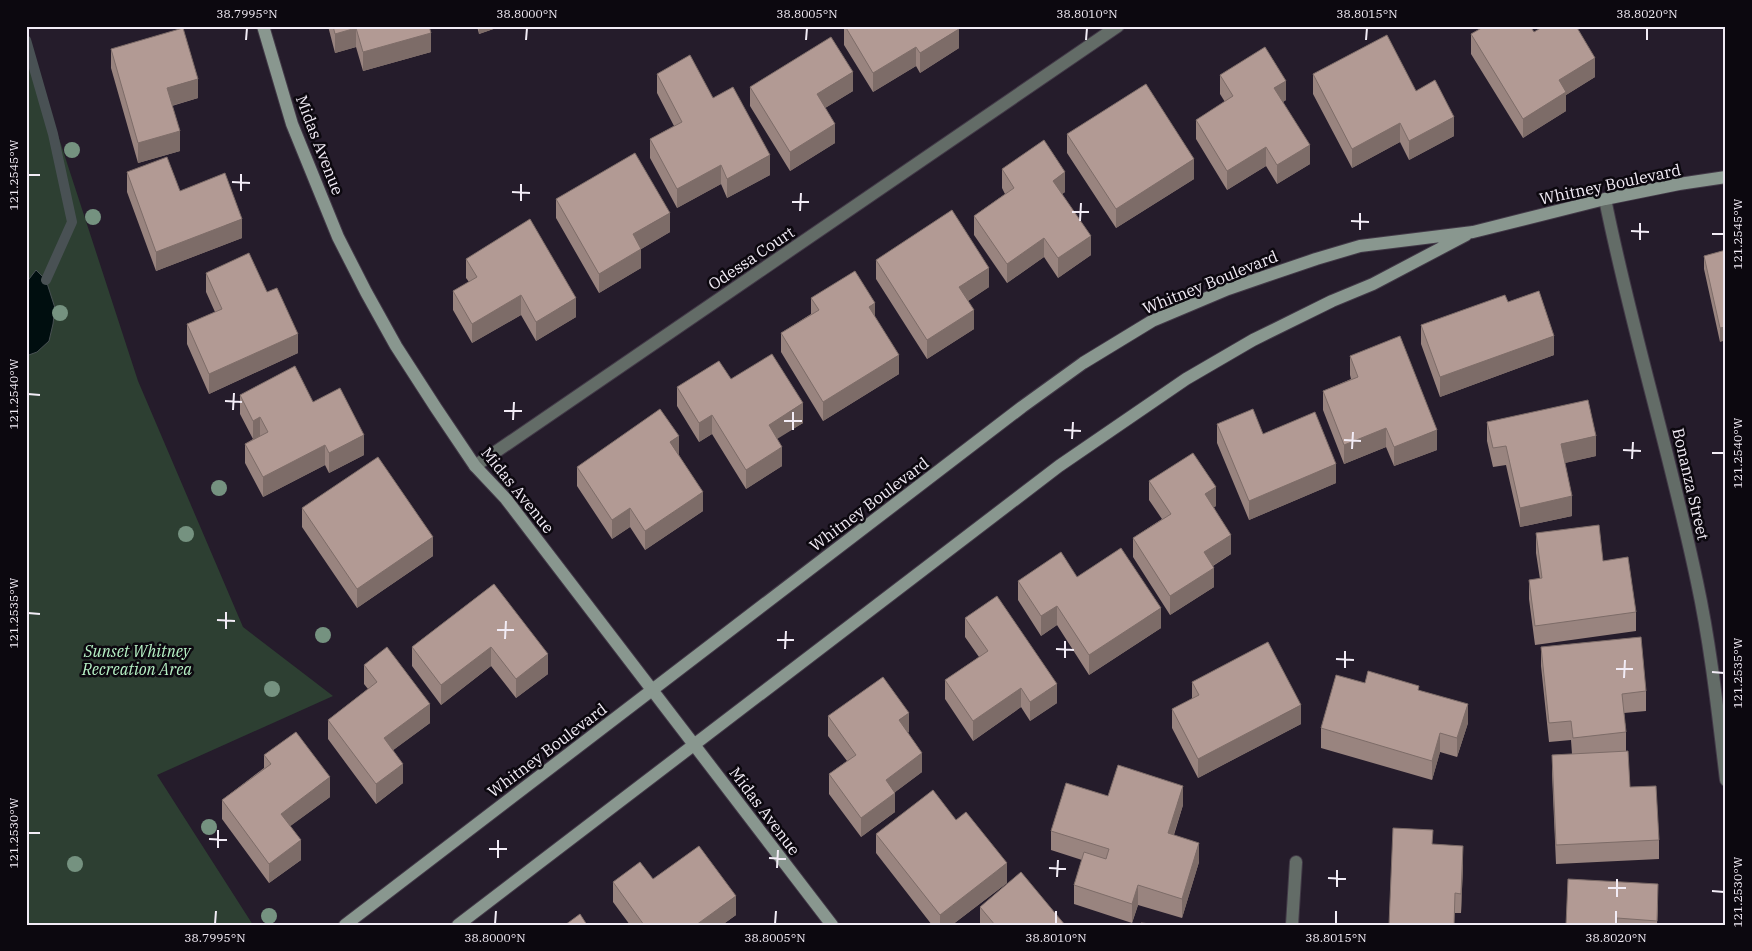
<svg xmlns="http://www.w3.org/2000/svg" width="1752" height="951" font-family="'IBM Plex Serif',serif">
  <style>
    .green { fill: #2d3f32 }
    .water { fill: #000e0f; stroke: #495154 }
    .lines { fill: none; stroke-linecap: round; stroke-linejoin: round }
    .stream { stroke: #495154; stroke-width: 10 }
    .street-casing { stroke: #423947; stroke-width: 14 }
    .secondary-casing { stroke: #423947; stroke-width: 14 }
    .street { stroke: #636c67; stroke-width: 12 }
    .secondary { stroke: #89978f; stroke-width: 12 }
    .tree { fill: #759280 }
    .wall { fill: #99847f }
    .shaded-wall { fill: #7d6c68 }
    .building { fill: #b29a94; stroke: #7d6c68 }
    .ticks { fill: none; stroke: #f2ecf6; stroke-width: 2 }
    .labels { text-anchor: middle; stroke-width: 5; stroke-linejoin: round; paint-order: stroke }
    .street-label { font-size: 16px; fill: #f2ecf6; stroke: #0c080f }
    .park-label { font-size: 16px; font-style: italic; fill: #b7f2c6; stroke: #0c080f }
    .neatline { fill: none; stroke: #f2ecf6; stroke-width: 2 }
    .ticks-label { font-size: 12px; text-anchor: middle; fill: #f2ecf6 }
  </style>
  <rect width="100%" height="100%" fill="#251c2b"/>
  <path class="green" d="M26,37L138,381L243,627L333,696L157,775L253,925H26Z"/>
  <path class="water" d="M36,270L46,280L55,308L53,324L49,341L37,352L26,356V283Z"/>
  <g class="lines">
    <path class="stream" d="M26,40L53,134L72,222L46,280"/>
    <defs>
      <path id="street" d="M1605,199C1631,328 1670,453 1697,582C1711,647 1718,714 1726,780
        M475,466L1118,26
        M1292,925L1296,862"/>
      <path id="secondary" d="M263,26L292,124L338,237L366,292L396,346L436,408L475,466L506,499L832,925
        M345,925L1022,407L1083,363L1152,321L1228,289L1316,259L1360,246L1473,232L1605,199L1679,184L1726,177
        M458,925L1059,466L1186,379L1253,340L1332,301L1373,284L1466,235"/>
    </defs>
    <use href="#street" class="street-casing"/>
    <use href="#secondary" class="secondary-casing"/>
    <use href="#street" class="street"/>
    <use href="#secondary" class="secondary"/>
  </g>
  <g class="tree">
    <circle cx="72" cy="150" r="8"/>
    <circle cx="93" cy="217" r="8"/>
    <circle cx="60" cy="313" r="8"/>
    <circle cx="219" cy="488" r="8"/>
    <circle cx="186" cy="534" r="8"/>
    <circle cx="323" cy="635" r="8"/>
    <circle cx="272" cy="689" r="8"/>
    <circle cx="209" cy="827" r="8"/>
    <circle cx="75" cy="864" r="8"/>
    <circle cx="269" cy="916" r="8"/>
  </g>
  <path class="wall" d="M328,26H429L431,52L363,71L356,47L335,53Z
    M477,26H502L479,34Z
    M844,26L959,48L920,73L916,66L873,92L844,45Z
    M1534,32L1595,77L1566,95V111L1523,138L1471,54V34Z
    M111,49L198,98L172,106L180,151L138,163L111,68Z
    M657,74L713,98L770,175L727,198L721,184L677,208L650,158V139L674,126L657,93Z
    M1313,74L1416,91L1454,136L1409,160L1400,142L1352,168L1313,94Z
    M1220,75L1286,100L1283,102L1310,164L1277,184L1266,166L1227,190L1196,139V120L1225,102L1220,94Z
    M750,87L853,91L825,108L835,143L790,171L750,106Z
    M1067,134L1194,179L1116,228L1067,153Z
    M1002,169L1065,192L1062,194L1091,255L1058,278L1044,257L1007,283L974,235V216L1005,194L1002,188Z
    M127,172L180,191L242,238L156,271L127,192Z
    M556,199L670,232L641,249V268L599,293L556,218Z
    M1726,250L1720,342L1704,269V256Z
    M466,259L576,317L536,341L521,315L472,343L453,310V291L469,282L466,278Z
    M876,260L989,287L968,301L974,329L927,359L876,279Z
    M206,273L267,292L298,353L209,394L187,344V324L215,312L206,292Z
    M811,298L899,374L823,421L781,352V333L811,314Z
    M1508,302L1554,355L1440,397L1421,344V325Z
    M1350,356L1437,450L1394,466L1386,447L1344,464L1323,410V391L1351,379L1350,375Z
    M1724,356H1726V380L1724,375Z
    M731,379L803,423L777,438L782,466L746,489L712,434L699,442L677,406V387Z
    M240,395L313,402L364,455L329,473L325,465L263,497L245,463V444L253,439L240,414Z
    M1487,422L1596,456L1564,463L1572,516L1520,527L1506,465L1493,467L1487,441Z
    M1217,424L1263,434L1336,483L1249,520L1217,443Z
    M679,455L703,511L645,550L630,527L612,539L577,486V467Z
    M1149,481L1216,506L1214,507L1231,554L1213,566L1214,587L1170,615L1133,557V538L1162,519L1149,500Z
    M302,508L433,556L357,608L302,527Z
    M1536,533L1603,561L1636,612V631L1535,645L1529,599V580L1540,579L1536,553Z
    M1077,577L1161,628L1089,675L1057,625L1041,636L1018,600V581Z
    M494,584L548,674L516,698L491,666L441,705L412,666V647Z
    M965,618L1057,703L1030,721L1021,707L973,741L945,699V680L979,657L965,637Z
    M1541,647L1646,691V711L1624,713L1626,732V751L1630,787L1659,840V859L1556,864L1552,774V755L1572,754L1571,740L1549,742L1541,666Z
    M364,665L430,723L393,750L403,783L376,804L328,739V720L368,689L364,684Z
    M1192,682L1301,724L1198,778L1172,728V709L1192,699Z
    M1365,683L1419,690L1468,723L1457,757L1440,752L1432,780L1321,748V728Z
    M828,716L909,732H908L922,772L895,792V812L861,837L829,794V774L847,761L828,736Z
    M264,755L330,797L290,826L301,860L269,883L222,819V800L264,768Z
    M1108,796L1183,805L1174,835L1199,862L1182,918L1138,905L1132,923L1074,904V885L1082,860L1051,850V831Z
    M956,820L1007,883L952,925H932L876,853V834Z
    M1433,844L1463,865L1461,913H1455Z
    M653,879L736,915L722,925H630L613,902V882Z
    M1658,904L1657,925H1566Z
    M980,907L1065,925H980Z"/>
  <path class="shaded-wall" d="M479,26H502L479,34Z
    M356,28V47L335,53V34Z
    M959,29V48L920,73V53Z
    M431,33V52L363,71V52Z
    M916,47V66L873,92V73Z
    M1595,58V77L1566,95V111L1523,138V119L1559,80Z
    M853,72V91L817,113V94Z
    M198,79V98L167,107V88Z
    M1286,81V100L1274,107V88Z
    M1454,117V136L1409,160V141Z
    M1400,123V142L1352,168V149Z
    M835,124V143L790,171V152Z
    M180,131V151L138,163V143Z
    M1310,145V164L1277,184V165Z
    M1266,147V166L1227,190V171Z
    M770,155V175L727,198V179Z
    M1194,159V179L1116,228V209Z
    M721,165V184L677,208V189Z
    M1065,172V192L1053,200V181Z
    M670,213V232L633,254V234Z
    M242,219V238L156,271V252Z
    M1091,236V255L1058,278V258Z
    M1044,238V257L1007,283V264Z
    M641,249V268L599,293V274Z
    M989,268V287L959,307V287Z
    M521,295V315L472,343V324Z
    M576,298V317L536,341V322Z
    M875,303V323L869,307Z
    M974,310V329L927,359V340Z
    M1726,327V340L1720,342V328Z
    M298,334V353L209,394V374Z
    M1554,336V355L1440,397V377Z
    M899,355V374L823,421V402Z
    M803,403V423L769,444V425Z
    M712,415V434L699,442V423Z
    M260,417V436L253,440V421Z
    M1386,428V447L1344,464V445Z
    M1437,430V450L1394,466V447Z
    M364,435V455L329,473V453Z
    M679,436V456L670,442Z
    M1596,436V456L1561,464V444Z
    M325,445V465L263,497V477Z
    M782,447V466L746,489V470Z
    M1336,464V483L1249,520V501Z
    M1216,487V506L1205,513V494Z
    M703,492V511L645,550V531Z
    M1572,496V516L1520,527V508Z
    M630,508V527L612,539V520Z
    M1231,535V554L1204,571V552Z
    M433,537V556L357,608V589Z
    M1214,568V587L1170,615V596Z
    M1057,606V625L1041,636V616Z
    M1161,608V628L1089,675V655Z
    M491,647V666L441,705V685Z
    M548,654V674L516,698V679Z
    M1057,684V703L1030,721V702Z
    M1021,688V707L973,741V721Z
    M430,704V723L384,757V738Z
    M1468,704V723L1457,757V738Z
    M1301,705V724L1198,778V759Z
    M909,713V732L899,739V720Z
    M1440,733V752L1432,780V761Z
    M922,753V772L886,799V780Z
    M403,764V783L376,804V784Z
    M330,777V797L281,833V814Z
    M1183,786V805L1168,852V833Z
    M895,793V812L861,837V818Z
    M301,840V860L269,883V864Z
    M1199,843V862L1182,918V899Z
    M1463,846V865L1461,913V894Z
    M1007,863V883L952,925H940V915Z
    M1138,885V905L1132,923V904Z
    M736,896V915L722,925H696Z"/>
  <path class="building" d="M333,26H429L431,33L363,52L356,28L335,34Z
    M845,26H957L959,29L920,53L916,47L873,73Z
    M1485,26H1530L1534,32L1544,26H1576L1595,58L1559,80L1566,92L1523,119L1471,34Z
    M183,28L198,79L167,88L180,131L138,143L111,49Z
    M1387,35L1416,91L1435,80L1454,117L1409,141L1400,123L1352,149L1313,74Z
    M831,37L853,72L817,94L835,124L790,152L750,87Z
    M1265,47L1286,81L1274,88L1310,145L1277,165L1266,147L1227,171L1196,120L1233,96L1220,75Z
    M690,55L713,98L733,87L770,155L727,179L721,165L677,189L650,139L682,122L657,74Z
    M1146,84L1194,159L1116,209L1067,134Z
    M1044,140L1065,172L1053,181L1091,236L1058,258L1044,238L1007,264L974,216L1014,188L1002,169Z
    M635,153L670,213L633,234L641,249L599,274L556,199Z
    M167,157L180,191L225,173L242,219L156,252L127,172Z
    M952,210L989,268L959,287L974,310L927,340L876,260Z
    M530,219L576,298L536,322L521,295L472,324L453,291L477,277L466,259Z
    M1726,250V327L1720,328L1704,256Z
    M249,253L267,292L277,288L298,334L209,374L187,324L222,309L206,273Z
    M855,271L875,303L869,307L899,355L823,402L781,333L819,310L811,298Z
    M1539,291L1554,336L1440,377L1421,325L1505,295L1508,302Z
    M1400,336L1437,430L1394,447L1386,428L1344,445L1323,391L1358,377L1350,356Z
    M772,354L803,403L769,425L782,447L746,470L712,415L699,423L677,387L719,361L731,379Z
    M295,366L313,402L340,388L364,435L329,453L325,445L263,477L245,444L268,432L260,417L253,421L240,395Z
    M1588,400L1596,436L1561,444L1572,496L1520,508L1506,446L1493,448L1487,422Z
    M660,409L679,436L670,442L703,492L645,531L630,508L612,520L577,467Z
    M1253,409L1263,434L1315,412L1336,464L1249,501L1217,424Z
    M1193,453L1216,487L1205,494L1231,535L1204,552L1214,568L1170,596L1133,538L1171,514L1149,481Z
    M378,457L433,537L357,589L302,508Z
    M1599,525L1603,561L1628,557L1636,612L1535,626L1529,580L1542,578L1536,533Z
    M1121,548L1161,608L1089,655L1057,606L1041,616L1018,581L1061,552L1077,577Z
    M494,584L548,654L516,679L491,647L441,685L412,647Z
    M997,596L1057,684L1030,702L1021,688L973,721L945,680L988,651L965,618Z
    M1641,637L1646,691L1622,694L1626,732L1573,738L1571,721L1549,723L1541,647Z
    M1268,642L1301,705L1198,759L1172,709L1199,695L1192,682Z
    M387,647L430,704L384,738L403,764L376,784L328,720L377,682L364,665Z
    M1368,671L1419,686L1418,690L1468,704L1457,738L1440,733L1432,761L1321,728L1336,675L1365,683Z
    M883,677L909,713L899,720L922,753L886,780L895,793L861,818L829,774L856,755L828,716Z
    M296,732L330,777L281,814L301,840L269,864L222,800L271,764L264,755Z
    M1628,751L1630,787L1656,786L1659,840L1556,845L1552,755Z
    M1118,765L1183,786L1168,833L1199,843L1182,899L1138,885L1132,904L1074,885L1084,852L1106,859L1109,849L1051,831L1066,783L1108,796Z
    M933,790L956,820L966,812L1007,863L940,915L876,834Z
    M1393,828L1433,830L1432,844L1463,846L1461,894L1455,893L1454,925H1389Z
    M699,846L736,896L696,925H644L613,882L640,862L653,879Z
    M1021,872L1065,925H995L980,907Z
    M1568,879L1658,884L1657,921L1617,918V925H1566Z
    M580,914L587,925H565Z
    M1141,923L1162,925H1140Z"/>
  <path class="ticks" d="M246,40L247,28M526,40L527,28M806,40L807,28M1086,40L1087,28M1366,40L1367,28M1647,40V28M28,175H40M232,182L250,183M241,191V174M512,192L530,193M521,201V184M792,202H809M800,211L801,193M1072,212H1089M1080,221L1081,203M1351,221L1369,222M1360,230V213M1631,231L1649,232M1712,234H1724M1640,240V223M28,394L40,395M225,401L242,402M233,410L234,393M504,411H522M513,420L514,402M784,421H802M793,430V412M1064,430L1081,431M1072,439L1073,422M1344,440L1361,441M1352,449L1353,432M1623,450L1641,451M1712,453H1724M1632,459L1633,442M28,613L40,614M217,620L235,621M226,629V612M497,630H514M505,639L506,621M777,640H794M785,649L786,631M1056,649L1074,650M1065,658V641M1336,659L1354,660M1345,668V651M1616,669H1633M1712,672L1724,673M1624,678L1625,660M28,833H40M209,839L227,840M218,848V830M489,849H507M498,858V840M769,858L786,859M777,868L778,850M1049,868L1066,869M1057,877L1058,860M1328,878L1346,879M1337,887V870M1608,888H1626M1712,891L1724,892M1617,897V879M215,924L216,911M495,924L496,911M775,924L776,911M1056,924V911M1336,924V911M1616,924V911"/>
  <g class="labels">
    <g class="street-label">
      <text transform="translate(320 145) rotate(69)" y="6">Midas Avenue</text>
      <text transform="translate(1610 184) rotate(-12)" y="6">Whitney Boulevard</text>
      <text transform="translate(751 258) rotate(-34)" y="6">Odessa Court</text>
      <text transform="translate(1210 282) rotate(-22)" y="6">Whitney Boulevard</text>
      <text transform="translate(1691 484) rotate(77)" y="6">Bonanza Street</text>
      <text transform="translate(518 490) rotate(51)" y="6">Midas Avenue</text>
      <text transform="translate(869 504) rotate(-37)" y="6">Whitney Boulevard</text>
      <text transform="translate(547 750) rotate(-37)" y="6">Whitney Boulevard</text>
      <text transform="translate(765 811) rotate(53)" y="6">Midas Avenue</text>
    </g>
    <g class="park-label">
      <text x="137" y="657">Sunset Whitney<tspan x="137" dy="18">Recreation Area</tspan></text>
    </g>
  </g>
  <rect width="1752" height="951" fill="none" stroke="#0c080f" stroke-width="55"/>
  <rect x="28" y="28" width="1696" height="896" class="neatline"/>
  <g class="ticks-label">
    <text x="247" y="18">38.7995°N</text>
    <text x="527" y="18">38.8000°N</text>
    <text x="807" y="18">38.8005°N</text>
    <text x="1087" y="18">38.8010°N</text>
    <text x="1367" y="18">38.8015°N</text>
    <text x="1647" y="18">38.8020°N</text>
    <text transform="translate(14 175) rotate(-90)" y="4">121.2545°W</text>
    <text transform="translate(1738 234) rotate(-90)" y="4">121.2545°W</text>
    <text transform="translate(14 394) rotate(-90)" y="4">121.2540°W</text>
    <text transform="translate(1738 453) rotate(-90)" y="4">121.2540°W</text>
    <text transform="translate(14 613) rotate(-90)" y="4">121.2535°W</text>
    <text transform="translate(1738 673) rotate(-90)" y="4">121.2535°W</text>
    <text transform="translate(14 833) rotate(-90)" y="4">121.2530°W</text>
    <text transform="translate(1738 892) rotate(-90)" y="4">121.2530°W</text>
    <text x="215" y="942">38.7995°N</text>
    <text x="495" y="942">38.8000°N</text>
    <text x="775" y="942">38.8005°N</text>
    <text x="1056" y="942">38.8010°N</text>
    <text x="1336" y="942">38.8015°N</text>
    <text x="1616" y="942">38.8020°N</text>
  </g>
</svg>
